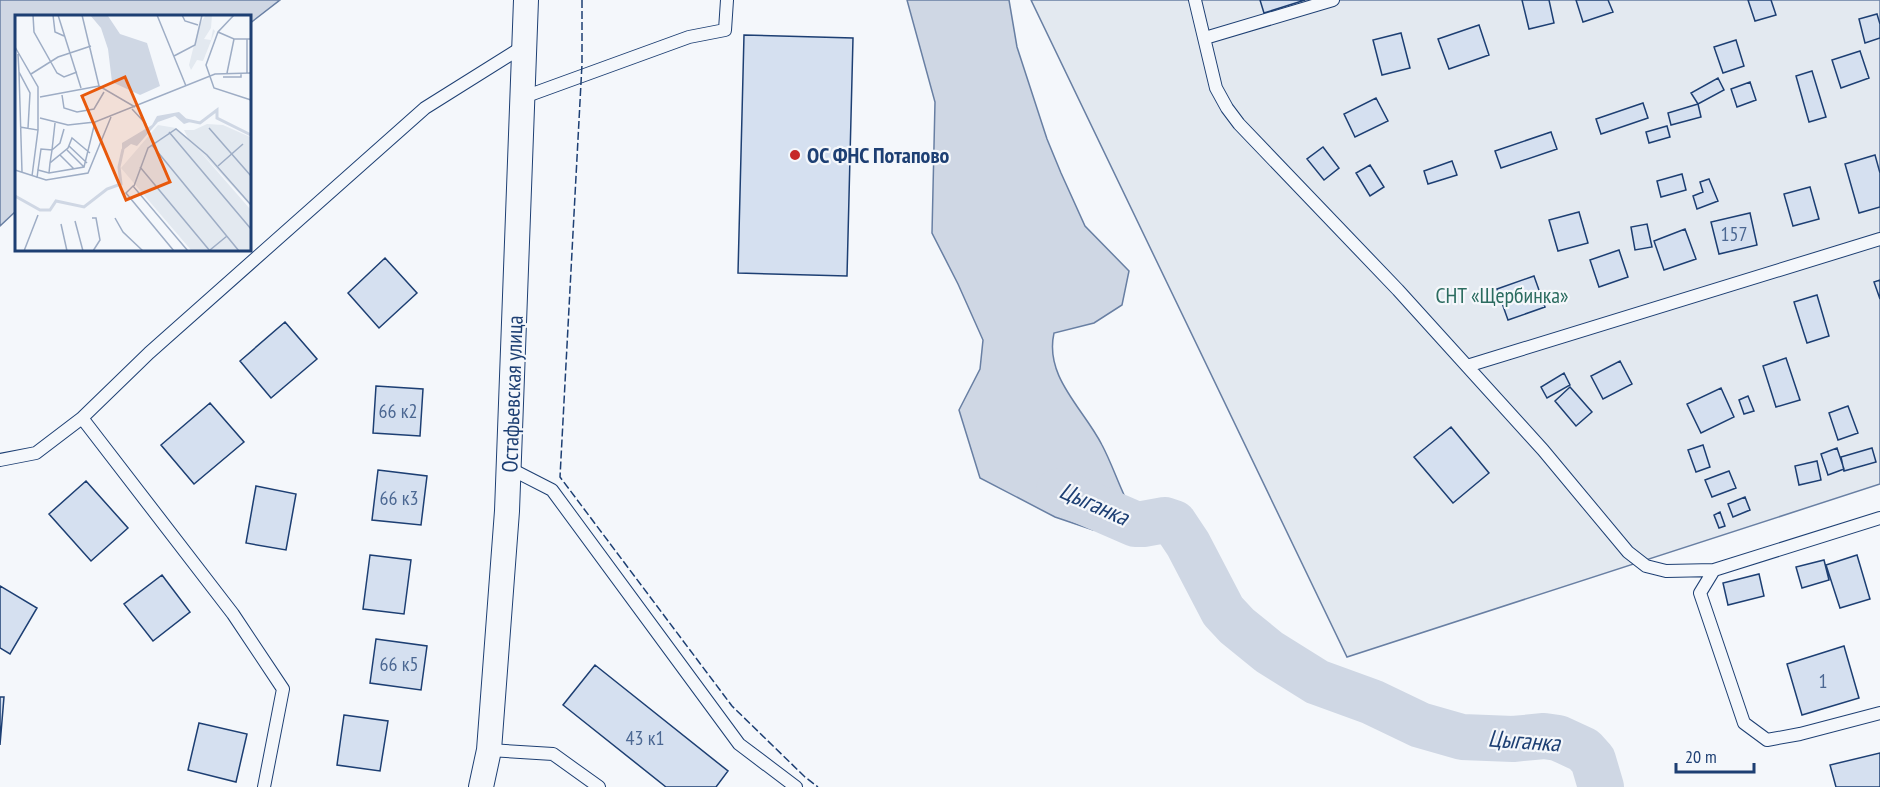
<svg xmlns="http://www.w3.org/2000/svg" width="1880" height="787" font-family="'PT Sans Narrow',sans-serif">
  <style>
    .green { fill: #e3e9f0; stroke: #687fa3; stroke-width: 1.5 }
    .water { fill: #cfd7e4; stroke: #687fa3; stroke-width: 1.5 }
    .lines { fill: none; stroke-linecap: round; stroke-linejoin: round }
    .river { stroke: #cfd7e4; stroke-width: 46 }
    .building { fill: #d5e0f0; stroke: #1d3f73; stroke-width: 1.5 }
    .service-casing { stroke: #1d3f73; stroke-width: 14 }
    .minor-casing { stroke: #1d3f73; stroke-width: 26 }
    .service { stroke: #f4f7fb; stroke-width: 12 }
    .minor { stroke: #f4f7fb; stroke-width: 24 }
    .fence { stroke: #1d3f73; stroke-width: 1.5; stroke-dasharray: 8 3; stroke-linecap: butt }
    .poi-dot { fill: #c62828; stroke: #f4f7fb; stroke-width: 2 }
    .labels { text-anchor: middle; stroke-width: 4.5; stroke-linejoin: round; paint-order: stroke }
    .number-label { font-size: 20px; fill: #4b6792 }
    .poi-label { font-size: 22px; font-weight: bold; fill: #1d3f73; stroke: #f4f7fb; text-anchor: start }
    .park-label { font-size: 22px; fill: #2c6c60; stroke: #f4f7fb }
    .street-label { font-size: 22px; fill: #1d3f73; stroke: #f4f7fb }
    .water-label { font-size: 24px; font-style: italic; fill: #1d3f73; stroke: #f4f7fb }
    .inset-river { fill: none; stroke: #cfd7e4; stroke-width: 3 }
    .inset-road { fill: none; stroke: #9eadc5; stroke-width: 1.5 }
    .view { fill: #e8590c; fill-opacity: 0.15; stroke: #e8590c; stroke-width: 3 }
    .inset-edge { fill: none; stroke: #1d3f73; stroke-width: 3 }
  </style>
  <rect width="100%" height="100%" fill="#f4f7fb"/>
  <path class="green" d="M1031,0H1880V484L1347,657Z"/>
  <path class="water" d="M0,0H280L249,24V16H16V211L0,226Z
    M907,0H1009L1017,47L1047,139L1061,173L1085,226L1129,271L1122,305L1094,323L1054,333C1044,377 1084,409 1102,445C1111,462 1117,480 1125,497L1116,517L1093,530L1055,517L980,478L959,410L980,369L983,340L958,284L932,233L935,102Z"/>
  <g class="lines">
    <path class="river" d="M1059,491L1135,524H1143L1165,520L1174,523L1188,544L1223,611L1237,626L1269,652L1317,682L1372,702L1420,725L1462,737L1513,739L1544,736L1558,738L1584,750L1593,760L1601,787"/>
  </g>
  <path class="building" d="M1260,0H1305L1264,13Z
    M1522,0H1549L1554,23L1529,29Z
    M1576,0H1608L1613,12L1583,22Z
    M1748,0H1771L1776,15L1755,21Z
    M1877,14L1880,24V38L1865,43L1859,19Z
    M1479,25L1489,55L1449,69L1438,39Z
    M1401,33L1410,68L1382,75L1373,40Z
    M744,35L853,38L847,276L738,273Z
    M1736,40L1744,66L1723,73L1714,47Z
    M1860,51L1869,78L1841,88L1832,60Z
    M1812,71L1826,117L1809,122L1796,76Z
    M1718,78L1724,90L1698,104L1691,93Z
    M1750,82L1756,100L1737,107L1731,89Z
    M1376,98L1388,121L1355,137L1344,114Z
    M1643,103L1648,118L1601,134L1596,119Z
    M1698,104L1701,117L1671,125L1668,113Z
    M1667,126L1670,137L1649,143L1646,132Z
    M1551,132L1557,149L1501,168L1495,151Z
    M1323,147L1339,168L1324,180L1307,159Z
    M1875,155L1880,173V207L1859,213L1845,164Z
    M1452,161L1457,175L1428,184L1424,171Z
    M1370,165L1384,187L1370,196L1356,173Z
    M1682,174L1686,190L1661,197L1657,181Z
    M1709,179L1718,201L1697,209L1693,196L1703,192L1700,182Z
    M1810,187L1819,219L1793,226L1784,194Z
    M1579,212L1588,243L1558,251L1549,220Z
    M1750,213L1757,245L1719,254L1711,222Z
    M1647,224L1652,247L1635,250L1631,227Z
    M1685,229L1696,259L1664,270L1654,241Z
    M1619,250L1628,277L1599,287L1590,260Z
    M385,258L417,293L379,328L348,293Z
    M1534,276L1545,307L1508,320L1497,289Z
    M1880,280V299L1874,282Z
    M1817,295L1829,336L1807,343L1794,302Z
    M285,322L317,359L271,398L240,361Z
    M1786,358L1800,400L1776,407L1763,366Z
    M1620,361L1632,384L1603,399L1591,376Z
    M1564,373L1570,385L1547,398L1541,387Z
    M376,386L423,389L420,436L373,433Z
    M1570,387L1592,412L1576,426L1555,401Z
    M1721,388L1734,417L1701,433L1687,404Z
    M1748,396L1754,411L1744,414L1739,400Z
    M210,403L244,442L194,484L161,445Z
    M1848,406L1858,433L1838,440L1829,413Z
    M1451,427L1489,473L1453,503L1414,457Z
    M1703,445L1710,467L1696,472L1688,450Z
    M1837,448L1844,469L1828,475L1821,454Z
    M1872,448L1876,462L1844,471L1841,457Z
    M1817,461L1821,480L1799,485L1795,466Z
    M378,470L427,476L421,525L372,520Z
    M1729,471L1736,488L1712,497L1705,480Z
    M86,481L128,528L91,561L49,514Z
    M256,486L296,494L286,550L246,543Z
    M1745,497L1750,510L1733,517L1728,504Z
    M1720,512L1725,526L1719,528L1714,515Z
    M370,555L411,560L404,614L363,609Z
    M1857,555L1870,599L1840,608L1826,565Z
    M1824,560L1829,580L1802,588L1796,567Z
    M1759,574L1764,596L1728,605L1723,583Z
    M162,575L190,612L153,641L124,604Z
    M0,586L37,608L10,654L0,648Z
    M376,639L427,646L421,690L370,683Z
    M1844,646L1859,698L1802,715L1787,664Z
    M595,665L728,771L716,787H666L563,705Z
    M0,697H4L0,745Z
    M344,715L388,721L380,771L337,765Z
    M199,723L247,734L236,782L188,770Z
    M1880,753V787H1836L1830,765Z"/>
  <g class="lines">
    <defs>
      <path id="service" d="M1195,0L1216,88L1227,108L1239,124L1398,290L1543,450L1628,552L1646,566L1666,571L1714,570
        M1205,38L1333,0
        M524,97L689,37L725,30L727,0
        M1467,366L1880,239
        M82,418L233,614L283,689L264,787
        M0,460L36,453L82,418L149,353L425,108L524,46
        M509,468L552,490L739,744L796,787
        M1880,518L1714,570L1700,593L1744,723L1767,740L1800,734L1880,713
        M489,750L553,754L599,787"/>
      <path id="minor" d="M481,787L489,750L507,511L526,0"/>
    </defs>
    <use href="#service" class="service-casing"/>
    <use href="#minor" class="minor-casing"/>
    <use href="#service" class="service"/>
    <use href="#minor" class="minor"/>
    <path class="fence" d="M582,0V64L560,477L732,706L805,777L818,787"/>
  </g>
  <circle class="poi-dot" cx="795" cy="155" r="6"/>
  <g class="labels">
    <g class="number-label">
      <text x="1734" y="241">157</text>
      <text x="398" y="418">66 к2</text>
      <text x="399" y="505">66 к3</text>
      <text x="399" y="671">66 к5</text>
      <text x="1823" y="688">1</text>
      <text x="645" y="745">43 к1</text>
    </g>
    <g class="poi-label">
      <text x="807" y="163">ОС ФНС Потапово</text>
    </g>
    <g class="park-label">
      <text x="1502" y="303">СНТ «Щербинка»</text>
    </g>
    <g class="street-label">
      <text transform="translate(512 394) rotate(-88)" y="8">Остафьевская улица</text>
    </g>
    <g class="water-label">
      <text transform="translate(1094 504) rotate(24)" y="8">Цыганка</text>
      <text transform="translate(1524 741) rotate(4)" y="8">Цыганка</text>
    </g>
  </g>
  <g transform="translate(15 15)">
    <rect width="236" height="236" fill="#f4f7fb"/>
    <path d="M191,0H197L196,13L189,24L196,25L198,14L200,16L188,46L182,45L176,55L174,50L184,10ZM192,109L208,110L235,122V190L182,133L235,194V235H176L106,153L143,110L161,113L173,123L169,115H179Z" fill="#e3e9f0"/>
    <path d="M75,0L93,1L105,19L132,28L145,71L125,80L97,67L93,34L86,13ZM164,97L175,107L169,109L160,101L143,107L122,131L116,129L107,136V128L137,110L142,101Z" fill="#cfd7e4"/>
    <path class="inset-river" d="M171,105L185,108L202,95V103L236,120M0,181L25,195H35L41,186L69,192L92,174L106,169L104,152L108,134"/>
    <path class="inset-road" d="M18,0L19,17L42,58L49,62L62,57M38,0L40,17L49,21M43,0L66,73M67,0L84,71L120,92M142,0L171,71M167,0L170,6L183,10M219,0L203,17L191,50L199,73L236,85M203,17L219,24H236M0,32L23,72V115M3,39L4,57L15,78L13,113M159,41L180,30L187,0M4,57L7,157M212,58L219,24M232,58V24M16,59L43,42L76,31M208,62H226V58M47,80L49,93L62,97L79,94L89,77M25,82L84,71M117,94L131,109M25,103L53,110L80,107L200,59L236,58M5,112L23,115L17,161M194,113L236,161M154,117L236,214M137,130L224,236M54,131L72,148M37,135L40,108M37,135L45,128L49,114M52,135L69,152M45,140L59,154M203,151L228,129M125,152L195,236M0,155L31,165L73,158L96,102M23,155L26,134L37,135L35,148M34,158L35,148L53,133L57,123L75,138M22,163L23,155L34,158L69,152L80,107M119,171L133,133L161,114L192,140L236,190M77,203H81L85,225L78,236M100,203L108,217L128,236M60,206L68,236M46,209L52,236M195,235L212,221M9,236L23,200M159,236L111,178L118,171L173,236"/>
    <path class="view" d="M110,62L155,167L111,185L67,81Z"/>
    <rect width="236" height="236" class="inset-edge"/>
  </g>
  <path d="M1676 763v9h78v-9" fill="none" stroke="#1d3f73" stroke-width="3"/>
  <text x="1685" y="763" font-size="18" fill="#1d3f73" stroke="#f4f7fb" stroke-width="4.5" paint-order="stroke">20 m</text>
</svg>
